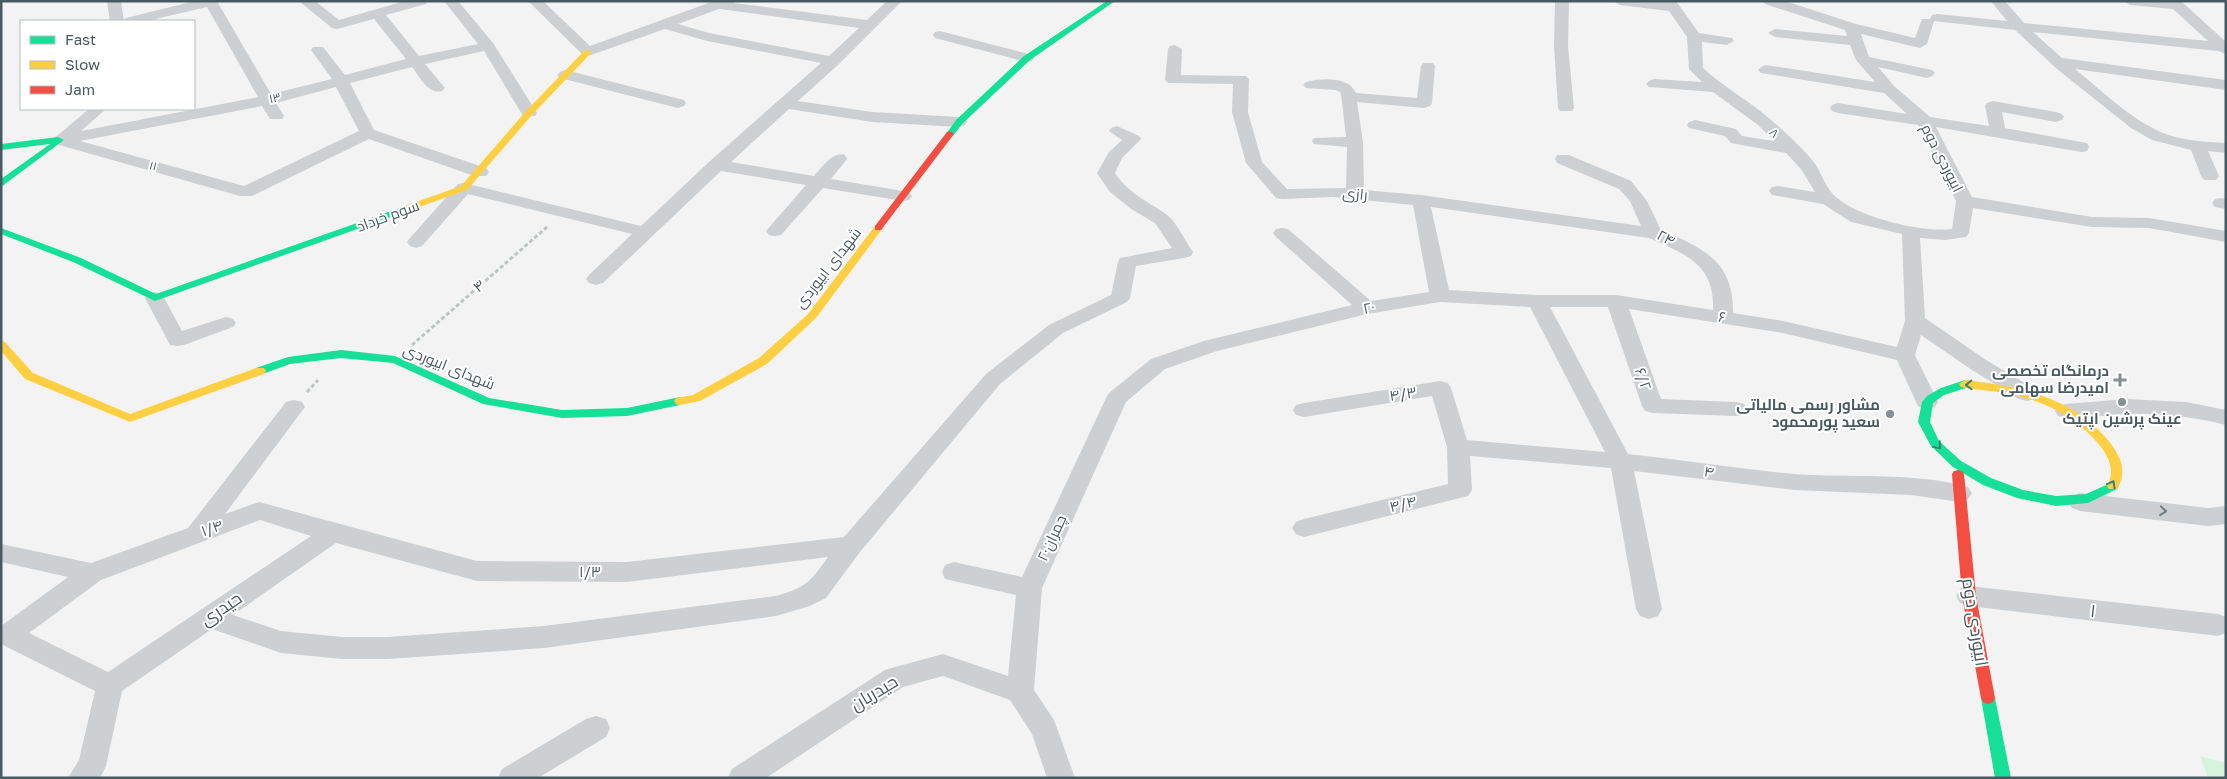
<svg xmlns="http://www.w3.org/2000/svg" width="2227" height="779" font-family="'Golos Text',Cairo,sans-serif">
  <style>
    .green { fill: #d5f4dc }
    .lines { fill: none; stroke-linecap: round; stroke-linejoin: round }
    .path { stroke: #b9c8c2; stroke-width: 3; stroke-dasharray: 4 2.5; stroke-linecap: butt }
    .street { fill: #ccd0d2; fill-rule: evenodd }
    .fast { fill: #16e098; fill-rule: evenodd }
    .slow { fill: #ffcf43; fill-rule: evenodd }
    .jam { fill: #f24e42; fill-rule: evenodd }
    .oneway { stroke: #388272 }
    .oneway2 { stroke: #6f7d84 }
    .poi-dot { fill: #839095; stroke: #fff; stroke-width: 2 }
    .labels { text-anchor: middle; stroke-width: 4; stroke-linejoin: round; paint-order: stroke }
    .far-street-label { font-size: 12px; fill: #475a62; stroke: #fff }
    .street-label { font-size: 15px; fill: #475a62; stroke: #fff }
    .poi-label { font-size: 15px; font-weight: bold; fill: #475a62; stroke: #fff; text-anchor: end }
    .near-street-label { font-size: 18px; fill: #475a62; stroke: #fff }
  </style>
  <rect width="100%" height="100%" fill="#f3f3f3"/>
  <path class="green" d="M2200,756L2226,763V778H2208Z"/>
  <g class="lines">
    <path class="path" d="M412,345L547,227
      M307,392L318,380"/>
    <path class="street" d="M107,1H121L124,21L126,18L195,1H220L218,3L271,94L332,79L311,50L313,47H323L345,75L406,59L374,19L337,29L332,28L299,1H315L339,20L405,1H428L426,4L386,15L419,56L478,44L444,1H458L493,43L537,113L535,116H523L484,51L425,64L445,88L442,91C428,95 420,77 412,67L350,83L374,130L486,168L489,172L486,176H474L369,139L252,196H240L59,145L52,140L89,109H106L81,131L258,97L207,7L147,21H110ZM336,87L359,131L244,186L80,141L262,106L270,119H282L284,116L276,103Z
      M528,1H543L590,46L714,1H735L734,3L867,20L887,1H902L839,64L798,101L872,112L959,117L965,119L967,122L965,125L959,127L872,122L789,109L731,162L814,176C823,167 831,152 845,155L847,159L831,179L909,192L912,196L909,200L903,201L823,188L781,235L775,236L769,235L766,231L806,185L721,171L603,283L596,285L589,283L586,279L589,275L632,234L468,194L422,246L416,248L410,246L407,242L410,238L458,184L464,183L641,226L710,161L821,63L707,41L665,29L588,56L583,55ZM719,9H720L859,28L829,56L709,33L678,24Z
      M1555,1H1569L1568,46L1574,108L1572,111H1560L1558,108L1554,46Z
      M1613,1H1676L1699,33L1732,38L1734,41L1727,45L1702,42L1703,68C1724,87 1749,101 1770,119C1784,131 1805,150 1816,165C1822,175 1827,190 1836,197C1858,217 1922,233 1952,229L1956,201L1918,125L1838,113L1832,111L1830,108L1832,105L1838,103L1907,114L1884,93L1761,73L1758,70L1761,67L1766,65L1875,82L1856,60L1850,45L1775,37L1768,33L1775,29L1847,36L1845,30L1765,4L1763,1H1785L1856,24L1915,38L1922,19H1930L1932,15L1937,14L2007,21L1991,1H2005L2024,23L2208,41L2173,9L2130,5L2123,1H2181L2226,42V54L2218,51L2033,32L2062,58L2226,80V90L2075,69C2102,91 2139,127 2172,136C2190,141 2208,142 2226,143V153L2208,151L2219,176L2216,180H2204L2201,176L2191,150L2152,140L2131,128L2057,69L2015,30L1934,21L1927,44L1920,48L1861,34L1869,57L1932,70L1935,73L1932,76L1927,78L1878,67L1894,86L1930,117L1989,126L1985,106L1987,103L1993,101L2056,112L2062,114L2064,117L2062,120L2056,122L2002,112L2005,128L2081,142L2087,143L2089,147L2087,151L2081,152L1936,127L1972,197L2092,217L2149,218L2226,231V242L2149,228L2092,227L1973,208L1969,233L1966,237L1945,240L1920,238L1925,318L1986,360L2035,389L2038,394L2035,399L2027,401L2019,399L1972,370L1921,335L1915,355L1938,402L1935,407L1927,409L1919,407L1916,402L1897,360L1783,333L1629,309L1661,399L1736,402L1744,404L1747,409L1744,414L1736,416L1653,413L1645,411L1642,406L1608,307H1550L1628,454C1684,460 1739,469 1794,474C1848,478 1917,472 1968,487L1972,493L1968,499L1960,502L1911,495L1795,490L1634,471L1662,609L1658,616L1649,619L1640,616L1636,609L1611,468L1470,456L1472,490L1468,496L1304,537L1296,534L1292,528L1296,522L1304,519L1448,484L1447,447L1432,396L1304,417L1296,415L1293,410L1296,405L1304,403L1440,381L1448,383L1451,388L1467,440L1605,452L1530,307L1440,302L1367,314L1217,351L1165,369L1126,402L1042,588L1034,690L1054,720L1075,778H1047L1032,734L1010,700L943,676L903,687L766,778H728L732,769L885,670L895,667L943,654L1008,676L1016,595L945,579L942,572L945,565L954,562L1022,577L1106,398L1109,393L1151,359L1204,341L1352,305L1276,237L1273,233L1276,229L1282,228L1288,229L1371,301L1429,292L1413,205L1333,197L1282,199L1276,198L1246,163L1232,112L1233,84L1168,83L1165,80L1168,49L1170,46L1175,45L1182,49L1181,75L1246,76L1249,79L1248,112L1262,162L1287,189L1346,188L1347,147L1314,144L1312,141L1314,138L1346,137L1341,93L1336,90L1306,88L1303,85L1306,82C1321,78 1349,76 1356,93L1417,98L1421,66L1423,63H1433L1435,66L1432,103L1430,106L1424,108L1357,102L1363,142L1364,190L1421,195L1641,226L1630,201L1619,189L1557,163L1555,159L1557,155H1569L1631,181L1647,201L1661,230C1703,248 1734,261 1733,313L1783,321L1897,347L1905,321L1902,234L1851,222L1823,204L1772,195L1769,191L1772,187L1778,186L1815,192L1801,169L1786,153L1731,143L1725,136L1689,128L1687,125L1689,122L1695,120L1736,129L1742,136L1774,141L1758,125L1713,92L1649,87L1646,84L1649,81L1654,79L1702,82L1689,69L1687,37L1669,11L1620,5ZM1431,207L1649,238C1685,254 1715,264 1713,310L1616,295H1537L1449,290Z
      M940,31L1032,55L1034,58L1032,61L1027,62L935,38L933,35L935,32Z
      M565,70L684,100L686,103L684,106L678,108L560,78L557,75L560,72Z
      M1117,126L1139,136L1141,139L1122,158L1115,173C1128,193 1147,201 1166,214C1177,222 1185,241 1193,252L1191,256L1184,258L1136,266L1130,298L1127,302L1063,333L1000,384L860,552L826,598L810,606L776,616L544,648L388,659H342L281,653L212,629L122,691L106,766L100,778H68L79,760L95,691L1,644V626L68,577L1,562V544L91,563L188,528L286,402L294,400L302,402L305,407L225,514L259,502L477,561L627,562L844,537L986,374L1049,325L1111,295L1118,262L1120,258L1172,248L1155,223L1131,209L1109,191L1097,173L1109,152L1122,140L1109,131L1111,128ZM260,520L311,536L108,672L29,633L101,580ZM336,543L477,581L627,582L828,557C810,582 807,587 776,596L544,626L388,637H342L281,631L233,615Z
      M2221,198L2226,199V209L2215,207L2212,203L2215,199Z
      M155,292L162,294L182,331L226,317L233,319L236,323L233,327L184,345L177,346L170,345L145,298L148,294Z
      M2127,399L2186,402L2226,410V425C2193,417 2161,413 2127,414C2107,414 2077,421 2058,416L2055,411L2058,406L2066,404Z
      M2080,493L2208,508L2226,506V524L2208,526L2080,511L2072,508L2068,502L2072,496Z
      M1969,586L2218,614L2226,617V633L2218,636L1969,606L1960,603L1956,596L1960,589Z
      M596,716L606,719L610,728L606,737L538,778H498L502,769L586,719Z"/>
    <path class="fast" d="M1107,1H1115L1030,60L962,124L953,136H947L946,134L956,120L1024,56Z
      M58,137L64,140L1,187V179L50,144L1,150V144Z
      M405,206L408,207V211L155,301L73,262L1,234V228L81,258L156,294Z
      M341,350L395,356L489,398L562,410L627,408L680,397L686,401L680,405L627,416L562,418L483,404L393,363L341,358L290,364L260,375L254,371L256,368L288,357Z
      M1965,380L1971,384L1969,387L1944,395L1933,403L1930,422L1939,441L1961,461L1991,478L2023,490L2056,496L2086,494L2113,482L2117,483L2119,486L2117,489L2088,503L2056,506L2017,498L1983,485L1953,467L1931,446L1918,422L1922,402L1927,396L1941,388Z
      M1988,692L1993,694L1995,698L2011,778H1995L1981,698L1983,694Z"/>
    <path class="slow" d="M585,50L592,52L532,115L467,190L408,211H402V207L461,186L526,111Z
      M878,225L883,228L816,318L767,364L700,401L680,405L676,404L674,401L676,398L693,395L759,358L808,314L875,226Z
      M1,341L5,342L33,373L130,414L256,368H264L266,371L264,374L130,422L25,379L1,351Z
      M1965,380C2020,386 2076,398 2111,444C2122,459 2127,473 2117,489H2109L2107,486C2115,472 2110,459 2101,447C2077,416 2041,399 2003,393C1989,390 1974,390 1961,387L1959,384Z"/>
    <path class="jam" d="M950,131L954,134L881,230H875V226L947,132Z
      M1958,470L1962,471L1964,474L1976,596L1995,698L1993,702L1988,704L1983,702L1981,698L1962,596L1952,474L1954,471Z"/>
  </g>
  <defs><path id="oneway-chevron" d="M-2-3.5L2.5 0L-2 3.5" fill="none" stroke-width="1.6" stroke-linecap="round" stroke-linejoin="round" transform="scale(1.25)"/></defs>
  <g class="oneway">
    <use href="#oneway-chevron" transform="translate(1969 385) rotate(178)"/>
    <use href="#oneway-chevron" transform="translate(1938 446) rotate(50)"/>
    <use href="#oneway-chevron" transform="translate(2112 484) rotate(-61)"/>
  </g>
  <use class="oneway2" href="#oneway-chevron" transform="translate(2163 511) rotate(6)"/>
  <g class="poi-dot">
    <path d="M2117.5 372.5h5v5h5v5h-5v5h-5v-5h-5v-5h5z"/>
    <circle cx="2122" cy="402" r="5"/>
    <circle cx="1890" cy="414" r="5"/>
  </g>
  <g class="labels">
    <g class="far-street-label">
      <text transform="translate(275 98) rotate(-14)" y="4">۱۳</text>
      <text transform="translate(1774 133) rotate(45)" y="4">۸</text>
      <text transform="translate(153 166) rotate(15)" y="4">۱۱</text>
    </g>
    <g class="street-label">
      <text transform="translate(1942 158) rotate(63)" y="5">ابیوردی دوم</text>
      <text transform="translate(1355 194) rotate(5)" y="5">رازی</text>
      <text transform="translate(388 216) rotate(-20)" y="5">سوم خرداد</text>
      <text transform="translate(1666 238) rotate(27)" y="5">۲۴</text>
      <text transform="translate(828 268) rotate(-52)" y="5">شهدای ابیوردی</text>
      <text transform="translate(479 286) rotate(-41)" y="5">۴</text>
      <text transform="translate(1369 308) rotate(-11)" y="5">۲۰</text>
      <text transform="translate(1722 317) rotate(9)" y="5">۶</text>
      <text transform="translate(449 367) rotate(22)" y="5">شهدای ابیوردی</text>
      <text transform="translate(1643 379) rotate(71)" y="5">۶/۲</text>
      <text transform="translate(1403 394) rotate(-9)" y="5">۴/۳</text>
      <text transform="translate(1709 472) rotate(7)" y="5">۴</text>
      <text transform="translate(1403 504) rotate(-14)" y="5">۴/۴</text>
      <text transform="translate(212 528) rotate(-20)" y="5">۱/۴</text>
      <text transform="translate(1052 538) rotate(-65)" y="5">چمران۲۰</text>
      <text x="590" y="577">۱/۳</text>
    </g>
    <g class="poi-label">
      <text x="2109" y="376">درمانگاه تخصصی<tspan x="2109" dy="17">امیدرضا سهامی</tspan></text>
      <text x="1880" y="410">مشاور رسمی مالیاتی<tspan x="1880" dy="17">سعید پورمحمود</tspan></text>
      <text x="2122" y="424" text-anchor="middle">عینک پرشین اپتیک</text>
    </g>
    <g class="near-street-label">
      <text transform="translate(221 609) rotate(-34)" y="6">حیدری</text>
      <text transform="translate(2093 611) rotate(7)" y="6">۱</text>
      <text transform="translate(1975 622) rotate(81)" y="6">ابیوردی دوم</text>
      <text transform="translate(874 693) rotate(-31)" y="6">حیدریان</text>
    </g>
  </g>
  <rect width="2227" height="779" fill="none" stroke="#475a62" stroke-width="5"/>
  <rect x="20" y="20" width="175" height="90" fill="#ffffff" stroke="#b5bdc0"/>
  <rect x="30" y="36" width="25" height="8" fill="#16e098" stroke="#b5bdc0"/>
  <text x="65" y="45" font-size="15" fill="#475a62">Fast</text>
  <rect x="30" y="61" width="25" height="8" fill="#ffcf43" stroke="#b5bdc0"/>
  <text x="65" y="70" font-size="15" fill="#475a62">Slow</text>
  <rect x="30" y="86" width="25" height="8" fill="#f24e42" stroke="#b5bdc0"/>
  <text x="65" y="95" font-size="15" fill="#475a62">Jam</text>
</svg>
